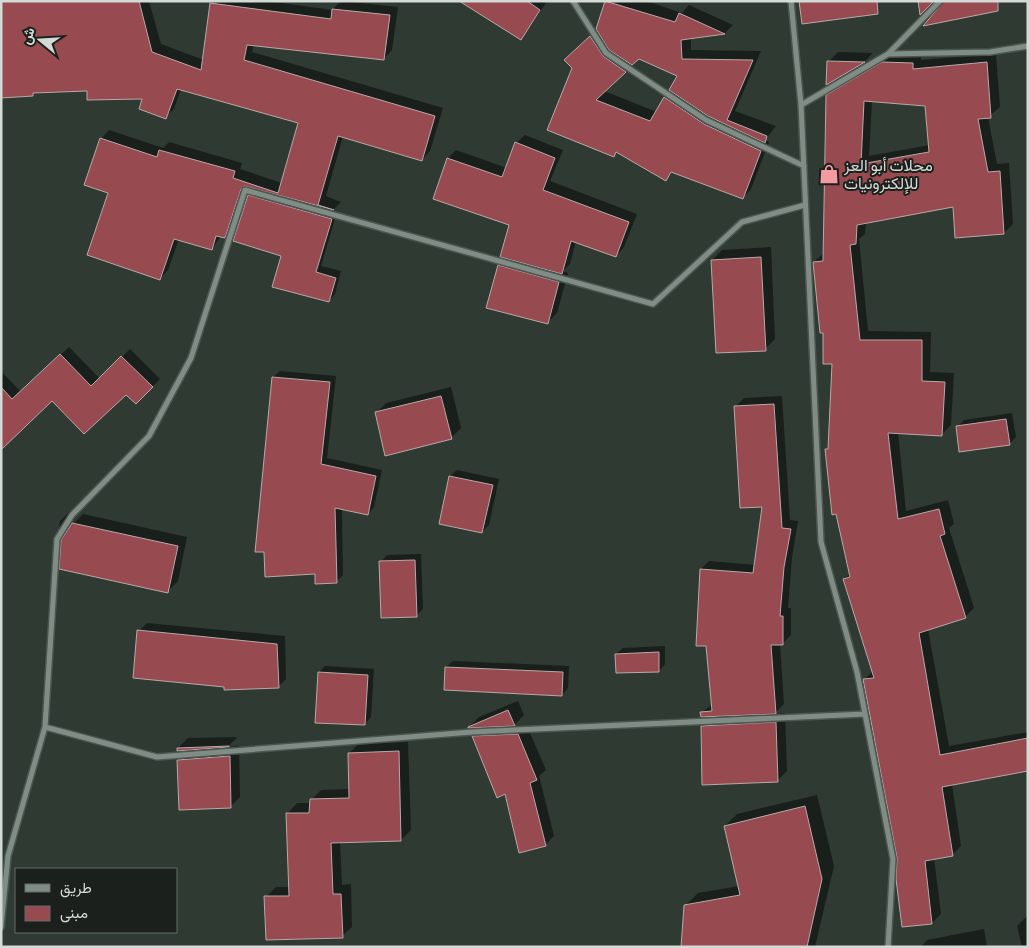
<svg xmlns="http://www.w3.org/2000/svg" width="1029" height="948" font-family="'Source Sans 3',Vazirmatn,sans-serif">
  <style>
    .shadow { fill: #0007; fill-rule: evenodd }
    .building { fill: #974b51; stroke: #b9a9a9; fill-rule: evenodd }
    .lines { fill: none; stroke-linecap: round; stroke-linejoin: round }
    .minor-casing { stroke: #4c5550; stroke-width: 8 }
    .minor { stroke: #808d85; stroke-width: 5 }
    .labels { text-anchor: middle; stroke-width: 4; stroke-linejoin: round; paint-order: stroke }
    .poi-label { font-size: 16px; fill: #d4dbd7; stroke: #1b201d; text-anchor: start }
  </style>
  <rect width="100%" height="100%" fill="#2f3a33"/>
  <path class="shadow" d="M1,1H149L161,44L204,60L213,1H268L332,10L341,1L398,7L392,50L384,59L254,44L252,52L443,108L430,151L422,160L343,136L326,196L341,202L332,211L337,212L321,266L341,271L335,294L329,301L282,255L249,196L256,189L247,186L233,228L224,237L221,236L212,249L179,239L168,270L160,279L109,193L101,139L109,130L163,148L169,142L242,163L240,169L282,183L300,122L181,89L174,109L165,117L144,98L88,90L35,92L32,95Z
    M462,1H543L546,3L521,39Z
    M606,1H647L682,13L689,5L733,25L725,33L691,37V50L761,51L735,111L776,126L765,140L769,142L751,189L743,198L673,171L666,179L618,151L614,155L573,68L566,60L598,29ZM639,57L678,75L672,91L657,112L604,91Z
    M838,52L873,53L865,61L827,83L828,62Z
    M892,54H921V60L996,54L1000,107L988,117L997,164L1009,163L1013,224L1004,233L954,206L866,222L865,234L859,239L868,331L931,332L930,372L954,373L951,425L942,434L898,432L906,511L948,500L954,524L949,528L974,608L965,617L928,629L949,746L1028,732V770L952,784L961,846L952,855L934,858L941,914L932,923L899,858L864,680L873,671L844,579L851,573L827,450L829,447L833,363L824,331L814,262L824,253L827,96L836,87ZM872,101L926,105L930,145L869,156Z
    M525,135L563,150L550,181L637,214L624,247L616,256L576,241L570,264L563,271L568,273L557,313L547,323L499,266L507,258L511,224L434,198L448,158L456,150L507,168L516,143Z
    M771,247L775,339L765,349L712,260L722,250Z
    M69,347L100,379L130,349L160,379L136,403L126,393L52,399L1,448V371L21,392Z
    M280,371L336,376L327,458L382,470L374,507L368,514L342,508L343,575L337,581L316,573L273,377Z
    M451,387L461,428L451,438L376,413L386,403Z
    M782,396L790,520L798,521L792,558L788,608H791V635L783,643H780L784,704L774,714L785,713L787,771L777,781L702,726L713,715L702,712L713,704L701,569L709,561L755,565L764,506L735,407L744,398Z
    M1012,413L1016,437L1009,444L957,427L964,420Z
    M457,470L499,479L489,525L482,532L450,476Z
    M70,511L67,519L59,527L60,521Z
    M83,514L187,537L178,581L168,591L73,524Z
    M421,554L423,609L416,616L381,562L387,555Z
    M147,623L285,636L286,679L278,687L225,686L139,631Z
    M665,646V664L659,671L616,654L623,648Z
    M453,661L569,666L568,688L562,695L446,667Z
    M325,666L374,669L371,717L365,724L319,672Z
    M518,701L524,715L512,727L527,726L546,770L539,776L554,836L545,845L505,793L473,737L484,726L469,727L479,717Z
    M238,737L227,747L239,746L240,797L230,807L179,760L190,749L178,748L188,738Z
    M408,742L411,830L401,840L340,841L342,885L351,884L352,927L342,936L266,897L276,887H290L288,813L297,803H311V800L321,790L350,789L349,753L359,744Z
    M817,795L834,866L815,947H682L686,905L698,893L739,886L725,826L737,814Z
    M1028,915V947H1022L1017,926Z
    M984,929L987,947H921L927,940Z"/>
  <path class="building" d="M1,1H139L152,52L201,70L210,3L331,19L332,9L390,15L384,60L247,45L244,60L435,116L422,161L338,136L318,205L334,210L244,186L241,189L225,238L216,236L212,250L174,239L160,280L87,255L108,193L84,185L100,138L157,157L159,150L235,171L233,178L278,193L298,123L177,89L166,119L139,109L142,99L87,100V91L33,93V96L1,98Z
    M459,1H527L540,10L521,40Z
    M605,1L675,22L679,13L725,34L681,40L682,59L753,60L727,120L767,136L765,143L708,116L669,90L677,76L639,59L632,65L609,50L596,29Z
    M799,1H877L878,14L802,24Z
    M918,1H934L920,15Z
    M944,1H998V11L923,26Z
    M590,36L603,56L626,72L596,100L650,121L664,97L704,124L761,151L743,199L671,172L666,181L616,152L614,157L547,130L572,68L564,60Z
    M827,61L865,62L826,85Z
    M882,62L913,63V69L987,62L991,118L978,119L988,172L1000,171L1004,234L955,238L953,207L857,225L856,244L850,245L860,340H922V381L945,382L942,436L888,433L898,519L939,509L945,534L940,536L966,618L919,633L940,755L1028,738V771L942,787L953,856L925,861L932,924L902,927L896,879L897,858L863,679L874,678L843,579L850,577L836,514L832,515L825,449H828L832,364H823V333H820L813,262L823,261L826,95ZM864,101L925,106L929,152L861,164Z
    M515,142L555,158L543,190L629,222L616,257L571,241L562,274L500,257L509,225L433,199L447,158L502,177Z
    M248,195L332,219L316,272L336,278L329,302L272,287L281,256L233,241Z
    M761,257L766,351L716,353L711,260Z
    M498,265L559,282L548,324L486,308Z
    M60,354L91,386L121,356L153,387L136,404L126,395L84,434L52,401L1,450V387L12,399Z
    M272,377L330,382L321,464L376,476L368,515L335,508L337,583L315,584V574L265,577L264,552H255Z
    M441,396L452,439L385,456L375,412Z
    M774,404L782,528L791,529L784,567L780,616H783V645H771L776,714L701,717L700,712L712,711L706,646H696L700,569L753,573L762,507L740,508L734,406Z
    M1006,419L1010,445L959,452L956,426Z
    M449,476L493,485L482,533L439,524Z
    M72,523L178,546L168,593L59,569L61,540Z
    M415,560L417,617L381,618L379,561Z
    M137,630L277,644L279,688L224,690V687L133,678Z
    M659,652V672L616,673L615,654Z
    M445,667L563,672L562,696L444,690Z
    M318,672L368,675L365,725L315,723Z
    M508,710L515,726L468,728V727Z
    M776,722L778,782L702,785L701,726Z
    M518,734L537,780L530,783L546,846L519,853L505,794L497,798L472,736Z
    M229,746V747L177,751V748Z
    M399,751L401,841L331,843L333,894H341L343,938L266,940L264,896H289L286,813H309L310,799L349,798L348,753Z
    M230,756L231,808L179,810L177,760Z
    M805,806L822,879L807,947H681L684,905L740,895L724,826Z"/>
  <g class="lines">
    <defs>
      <path id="minor" d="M573,1L606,53L706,120L804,166
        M791,1L801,105L821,542L857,672L893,859L888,947
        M888,54L990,52L1028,46
        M801,105L888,54L940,1
        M45,727L157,757L472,732L865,714
        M1,927L8,856L45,727L57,539L72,515L149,436L191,358L245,190L653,304L742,222L805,205"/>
    </defs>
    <use href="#minor" class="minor-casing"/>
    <use href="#minor" class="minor"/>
  </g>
  <defs>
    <symbol id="shop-bare" viewBox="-9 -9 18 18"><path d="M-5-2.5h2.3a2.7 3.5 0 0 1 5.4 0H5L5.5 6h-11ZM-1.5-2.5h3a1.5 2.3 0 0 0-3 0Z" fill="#f49b9f" stroke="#1b201d" stroke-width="2.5" paint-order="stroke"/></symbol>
  </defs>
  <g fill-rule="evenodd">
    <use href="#shop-bare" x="815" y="160" width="28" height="28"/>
  </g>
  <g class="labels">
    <g class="poi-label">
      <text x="844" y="171">محلات أبو العز<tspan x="844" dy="18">للإلكترونيات</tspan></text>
    </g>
  </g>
  <rect width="1029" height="948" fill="none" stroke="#d4dbd7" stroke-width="5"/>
  <rect x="15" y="868" width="162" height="65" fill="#1b201d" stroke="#656b67"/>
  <rect x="25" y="884" width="25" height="8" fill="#808d85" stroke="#656b67"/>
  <text x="60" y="893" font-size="15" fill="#d4dbd7">طريق</text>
  <rect x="25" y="906" width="25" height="15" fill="#974b51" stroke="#656b67"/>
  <text x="60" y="918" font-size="15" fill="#d4dbd7">مبنى</text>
  <g transform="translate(40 40) rotate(288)" stroke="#1b201d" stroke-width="4" paint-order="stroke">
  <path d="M0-4L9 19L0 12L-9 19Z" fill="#d4dbd7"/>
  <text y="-8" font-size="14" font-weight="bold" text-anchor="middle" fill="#d4dbd7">ش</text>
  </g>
</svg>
